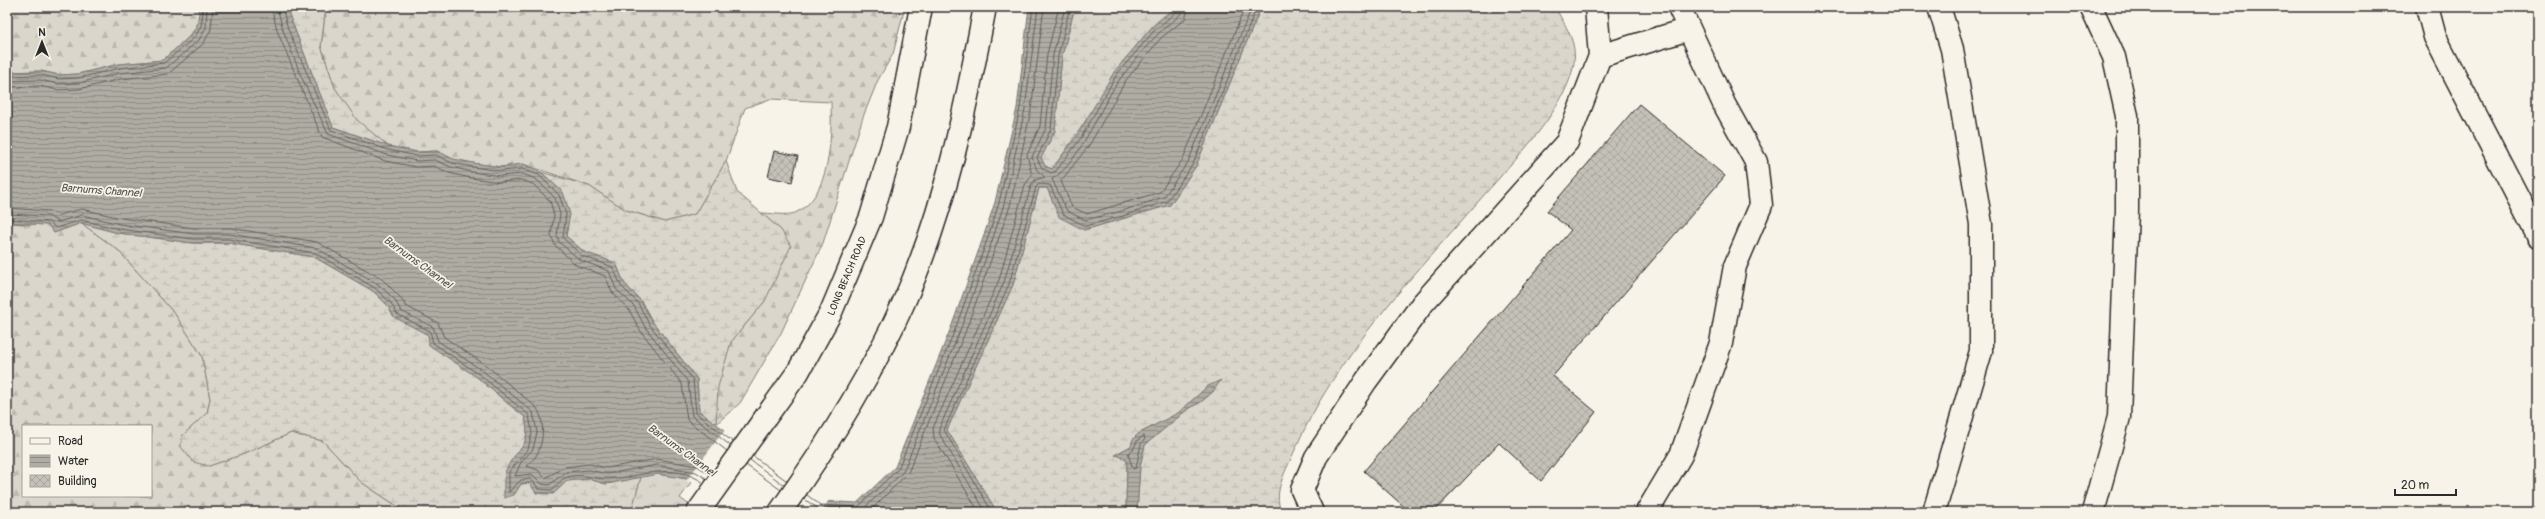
<svg xmlns="http://www.w3.org/2000/svg" width="2545" height="519" font-family="Pangolin,sans-serif">
  <style>
    .grass { fill: url(#grass-tufts); stroke: #82807c }
    .forest { fill: url(#forest-firs); stroke: #82807c; fill-rule: evenodd }
    .wetland { fill: url(#wetland-marsh); stroke: #82807c }
    .water { fill: url(#water-rules); stroke: #7a7874 }
    .pier { fill: #f7f3e8 }
    .lines { fill: none; stroke-linecap: round; stroke-linejoin: round }
    .shore { stroke: #605f5b; stroke-width: 1 }
    .building { fill: url(#building-cross-hatch); stroke: #2b2b2b }
    .minor-casing { stroke: #2b2b2b; stroke-width: 25 }
    .major-casing { stroke: #2b2b2b; stroke-width: 25 }
    .minor { stroke: #f7f3e8; stroke-width: 22 }
    .major { stroke: #f7f3e8; stroke-width: 22 }
    .labels { text-anchor: middle; stroke-width: 3.5; stroke-linejoin: round; paint-order: stroke }
    .street-label { font-size: 10px; fill: #2b2b2b; stroke: #f7f3e8 }
    .water-label { font-size: 11px; font-style: italic; fill: #53524f; stroke: #f7f3e8 }
  </style>
  <defs>
    <pattern id="grass-tufts" width="24" height="20" patternUnits="userSpaceOnUse"><rect width="24" height="20" fill="#dad6cc"/><path d="M3 7l-1-3M5 7V3M7 7l1-3M15 17l-1-3M17 17v-4M19 17l1-3" fill="none" stroke="#bbb8af"/></pattern>
    <pattern id="forest-firs" width="22" height="20" patternUnits="userSpaceOnUse"><rect width="22" height="20" fill="#dad6cc"/><path d="M5 1l3.5 6h-7zM16 11l3.5 6h-7z" fill="#bbb8af"/></pattern>
    <pattern id="wetland-marsh" width="20" height="14" patternUnits="userSpaceOnUse"><rect width="20" height="14" fill="#dad6cc"/><path d="M1 5h8M5 5V1M11 12h8M15 12V8" fill="none" stroke="#bbb8af"/></pattern>
    <pattern id="water-rules" width="6" height="5" patternUnits="userSpaceOnUse"><rect width="6" height="5" fill="#afaca4"/><path d="M0 2.5h6" fill="none" stroke="#8f8c86"/></pattern>
    <pattern id="building-cross-hatch" width="8" height="8" patternUnits="userSpaceOnUse"><rect width="8" height="8" fill="#c4c1b9"/><path d="M0 0l8 8M0 8l8-8" fill="none" stroke="#a9a69f"/></pattern>
  </defs>
  <rect width="100%" height="100%" fill="#f7f3e8"/>
  <filter id="ink" filterUnits="userSpaceOnUse"><feTurbulence type="fractalNoise" baseFrequency=".025" numOctaves="2"/><feDisplacementMap in="SourceGraphic" scale="8" xChannelSelector="R" yChannelSelector="G"/><feConvolveMatrix kernelMatrix="1 2 1 2 8 2 1 2 1" color-interpolation-filters="sRGB"/></filter>
  <g filter="url(#ink)">
    <path class="grass" d="M658,474L693,480L680,498L695,509L693,512H631L641,477Z"/>
    <path class="forest" d="M7,7H198L200,13L197,26L191,35L163,60L119,64L78,74L59,75L41,71L7,72Z
      M326,7H905L893,54L878,80L863,117L823,243L781,333L740,403L716,424L717,387L731,342L765,301L781,230L761,213C770,213 786,216 795,213C831,198 832,134 831,102L770,99L745,108L726,161L695,214L665,222L626,210L589,186L523,164L501,167L473,163L453,159L437,151L417,152L388,146L356,120L335,88L321,46Z
      M7,223L48,225L54,233L81,223L118,250L175,314L202,356L210,399L207,413L182,436L209,466L244,454L291,433L323,441L361,482L403,510L442,512H7ZM23,426H151V496H23Z"/>
    <path class="wetland" d="M286,7H326L321,46L335,88L357,120L388,146L333,127Z
      M1075,7H1176C1167,14 1157,20 1150,29C1113,72 1087,123 1052,169L1045,166L1041,158L1055,131L1062,56Z
      M1261,7H1555C1567,29 1580,45 1572,72C1560,115 1514,161 1484,195C1414,276 1335,355 1293,454C1285,473 1273,491 1281,512H1137L1140,466L1145,445L1189,408L1201,402L1214,391L1208,386L1178,413L1138,434L1133,439L1131,446L1116,454L1127,461L1126,512H997L947,430L1013,285L1039,188H1047L1053,201L1084,230L1170,205L1196,166Z
      M726,161L737,192L781,230L791,246L765,301L731,342L718,387L716,424L699,411L697,379L652,321L641,301L624,283L616,263L584,252L566,236C572,201 566,195 541,172L589,186L626,210L665,222L695,214Z
      M81,223L118,233L193,243H228L314,257L373,291L388,306L394,317L429,335L508,404L525,417C529,434 527,444 514,457V495L521,484L530,483L553,494L567,481L588,479L607,484L641,477L631,512H442L403,510L361,482L323,441L291,433L244,454L209,466L193,462L181,447L182,436L207,413L210,399L202,356L175,314L118,250Z"/>
    <path class="water" d="M198,7H286L333,127L388,146L417,152L437,151L453,159L473,163L501,167L523,164L541,172L563,192L570,214L566,236L584,252L616,263L624,283L641,301L652,321L697,379L699,411L821,501L857,503L895,467L952,325L983,238L995,202L1017,108L1029,7H1075L1062,56L1055,131L1041,158L1045,166L1052,169L1077,136L1114,72L1151,28L1176,7H1261L1196,166L1170,205L1084,230L1059,217L1047,188H1039L1013,285L947,430L997,512H736L693,480L658,474L606,484L588,479L567,481L553,494L536,493L530,483L521,484L514,495L504,498C504,490 503,477 506,470C517,445 532,450 525,417L478,378L429,345L428,335L394,317L388,306L373,291L314,257L228,243H193L118,233L81,223L54,233L48,225L7,223V72L41,71L59,75L78,74L119,64L163,60L191,35L197,25L199,13Z
      M1221,380L1214,390L1201,402L1189,408L1145,445L1140,466L1137,512H1126L1127,461L1124,457L1115,455L1131,446L1133,439L1138,434L1178,413L1208,386Z"/>
    <path class="pier" d="M726,428L822,499H830L820,512H732L692,482L686,481Z"/>
    <g class="lines">
      <path class="shore" d="M271,7L278,33L322,137L385,161L416,167L434,166L449,173L471,178L500,182L521,180L533,184L550,201L554,215L551,235L555,245L576,265L605,276L612,292L629,310L640,330L682,384L687,420L727,451
        M277,7L283,30L302,78L328,134L387,155L417,161L435,160L451,167L472,172L500,176L522,174L536,179L555,198L560,214L557,235L559,242L580,260L609,271L616,289L634,306L645,327L688,382L692,416L731,446
        M282,7L288,29L331,130L388,150L417,156L436,155L452,163L473,167L501,171L522,169L539,175L559,195L566,214L563,238L582,256L613,267L621,286L638,303L649,324L693,380L696,413L733,442
        M1070,7L1058,56L1051,129L1037,158L1042,168L1051,173L1056,171L1081,138L1117,74L1154,31L1176,12L1178,7
        M1183,7C1182,16 1174,20 1168,25C1151,39 1137,58 1123,75C1102,101 1080,164 1052,179L1067,211L1085,220L1122,211L1164,197L1188,162L1252,7
        M1189,7L1185,19L1161,38L1126,80L1090,144L1061,181L1072,207L1087,214L1160,192L1183,159L1245,7
        M7,76L41,75L59,79L78,78L120,68L164,63L195,37L201,26L203,13L202,7
        M7,81L40,80L58,84L79,83L120,73L166,68L199,40L206,28L207,7
        M7,87L39,86L58,90L79,89L121,79L168,74L204,43L211,29L213,7
        M7,208L49,211L59,215L82,209L121,218L194,228H230L317,242L382,279L399,296L406,306L438,323L444,337L487,366L536,407C545,419 544,441 537,454C535,459 530,462 527,466L538,470L545,478L565,467L589,464L607,468L657,459L697,466L710,474
        M7,214L49,216L58,222L82,215L120,224L194,234H229L316,248L378,284L395,300L401,311L433,327L438,341L483,371L533,412L537,432L533,449L521,462L515,476L532,474L542,484L549,485L566,472L589,470L607,474L657,465L696,472L707,479
        M7,219L49,222L56,228L81,220L119,229L193,239H228L315,253L375,288L391,303L397,314L430,331L433,343L480,375L529,415L532,433L528,449L509,472V492L521,480L531,479L539,489L551,490C556,487 560,480 565,478C580,471 594,480 608,479C641,478 672,460 704,483
        M1144,436L1145,439L1141,444L1136,468L1133,469L1128,454L1134,448L1137,441Z
        M753,456L787,481
        M750,460L784,485
        M746,465L781,490
        M807,495L820,505L858,507L898,469L956,327L987,240L999,203L1020,108L1033,7
        M804,499L819,509L860,512L903,472L961,328L992,241L1004,204L1025,109L1038,7
        M869,512L908,473L966,330L997,243L1010,206L1031,110L1044,7
        M979,512L934,438L933,428L999,280L1025,185L1032,175L1027,155L1040,126L1047,54L1059,7
        M986,512L940,435L939,429L1004,282L1031,186L1035,180L1045,177L1037,170L1032,157L1046,128L1053,55L1065,7
        M992,512L944,430L1009,284L1036,187L1039,184L1050,185L1063,214L1085,226L1123,216L1167,201L1193,164L1257,7"/>
    </g>
    <path class="building" d="M1639,104L1725,176L1553,376L1596,412L1541,481L1499,443L1434,512H1410L1364,471L1571,230L1547,211Z
      M774,151L798,156L792,182L768,177Z"/>
    <g class="lines">
      <defs>
        <path id="minor" d="M2091,7L2114,57L2127,116V210L2119,417L2093,512
          M2427,7L2435,37L2538,236
          M1600,56L1689,29
          M1312,512L1302,490L1316,457L1366,381L1423,303L1567,142L1600,56L1596,7
          M1647,512L1681,455L1721,343L1735,266L1761,205L1756,162L1724,104L1679,7
          M1934,512L1981,351V224L1952,49L1939,7"/>
        <g id="major">
          <path id="s1" d="M698,512L798,372L831,312L871,217L898,127L921,7"/>
          <path d="M780,512C827,446 870,378 903,304C945,211 966,107 985,7"/>
        </g>
      </defs>
      <use href="#minor" class="minor-casing"/>
      <use href="#major" class="major-casing"/>
      <use href="#minor" class="minor"/>
      <use href="#major" class="major"/>
    </g>
  </g>
  <g class="labels">
    <g class="street-label">
      <text dy="4" stroke="none"><textPath href="#s1" startOffset="280">LONG BEACH ROAD</textPath></text>
    </g>
    <g class="water-label">
      <text transform="translate(101 190) rotate(4)" y="4">Barnums Channel</text>
      <text transform="translate(418 262) rotate(36)" y="4">Barnums Channel</text>
      <text transform="translate(682 450) rotate(36)" y="4">Barnums Channel</text>
    </g>
  </g>
  <rect width="2545" height="519" fill="none" stroke="#f7f3e8" stroke-width="24"/>
  <rect x="12" y="12" width="2521" height="495" fill="none" stroke="#2b2b2b" stroke-width="1.5" filter="url(#ink)"/>
  <rect x="22" y="425" width="130" height="72" fill="#f7f3e8" stroke="#a5a39c"/>
  <rect x="30" y="438" width="20" height="6" fill="#f7f3e8" stroke="#a5a39c"/>
  <text x="58" y="445" font-size="12" fill="#2b2b2b">Road</text>
  <rect x="30" y="455" width="20" height="12" fill="url(#water-rules)" stroke="#a5a39c"/>
  <text x="58" y="465" font-size="12" fill="#2b2b2b">Water</text>
  <rect x="30" y="475" width="20" height="12" fill="url(#building-cross-hatch)" stroke="#a5a39c"/>
  <text x="58" y="485" font-size="12" fill="#2b2b2b">Building</text>
  <g transform="translate(42 42)" stroke="#f7f3e8" stroke-width="3" paint-order="stroke">
  <path d="M0-3L7 15L0 10L-7 15Z" fill="#2b2b2b"/>
  <text y="-6" font-size="11" font-weight="bold" text-anchor="middle" fill="#2b2b2b">N</text>
  </g>
  <path d="M2395 489v6h61v-6" fill="none" stroke="#2b2b2b" stroke-width="2"/>
  <text x="2401" y="489" font-size="12" fill="#2b2b2b" stroke="#f7f3e8" stroke-width="3" paint-order="stroke">20 m</text>
</svg>
